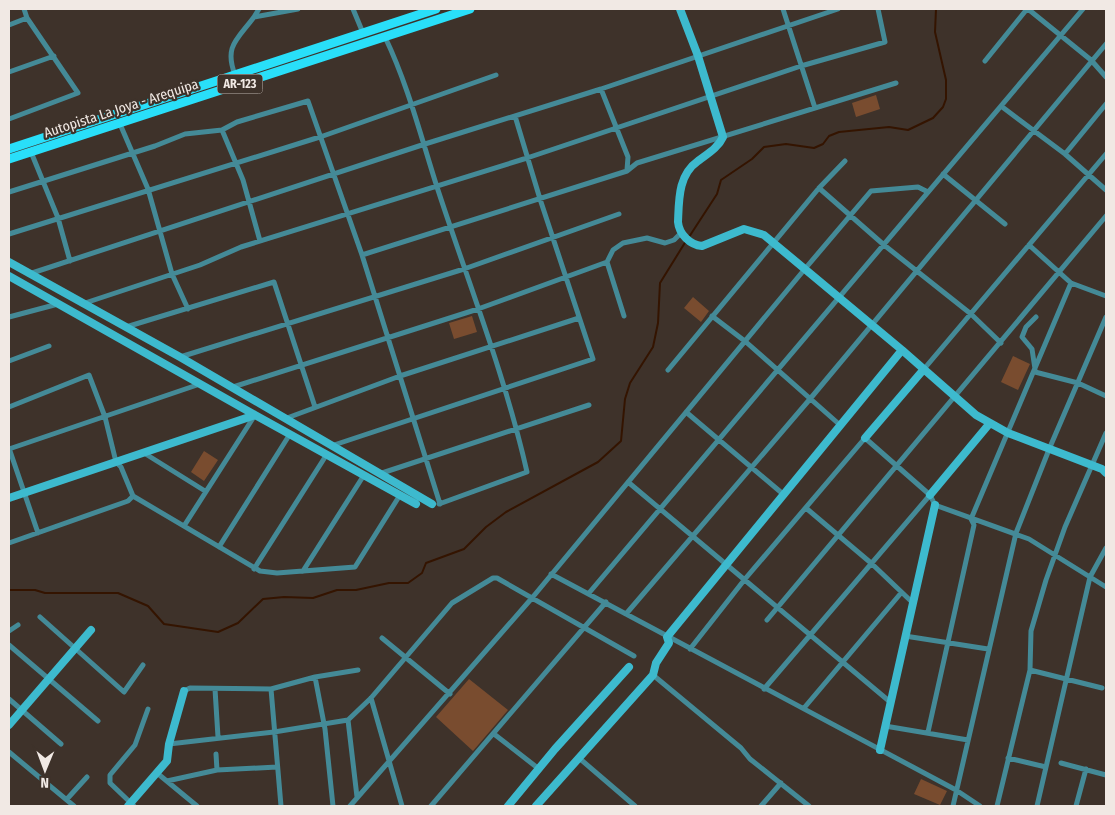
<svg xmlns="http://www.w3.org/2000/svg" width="1115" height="815" font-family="'Fira Sans Condensed',sans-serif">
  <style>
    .green { fill: #794c2f }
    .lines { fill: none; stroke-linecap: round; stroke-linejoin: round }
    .stream { stroke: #341400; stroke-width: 2 }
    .street { stroke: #448a97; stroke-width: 5 }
    .secondary { stroke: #3dbace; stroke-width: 8 }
    .primary { stroke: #29dff9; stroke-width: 9 }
    .labels { text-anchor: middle; stroke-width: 4.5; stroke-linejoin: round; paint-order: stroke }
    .shield { fill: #3e322a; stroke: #bbb2ac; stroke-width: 1 }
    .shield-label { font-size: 12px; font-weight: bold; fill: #f1e9e4 }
    .street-label { font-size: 14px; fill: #f1e9e4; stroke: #3e322a }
  </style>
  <rect width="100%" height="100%" fill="#3e322a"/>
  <path class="green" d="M876,95L880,109L856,117L852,103Z
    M693,297L709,311L701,322L684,308Z
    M472,316L477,332L454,339L449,323Z
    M1013,356L1030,364L1018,390L1001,382Z
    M204,451L218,460L204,481L191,472Z
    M469,679L508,710L473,751L436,717Z
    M921,779L947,791L940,805L914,794Z"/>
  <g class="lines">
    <path class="stream" d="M689,237L717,194L721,180L752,159L764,147L786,144L814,148L823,144L829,136L839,132L889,127L908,130L933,118L943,107L946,99V80L935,32L936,9
      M9,590H35L45,593H118L148,606L164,624L218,632L238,623L263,599L284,597L313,598L337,590H356L389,583H408L422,573L426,563L464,549L486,527L506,512L598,462L621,441L625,399L630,383L653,347L658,323L660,283L686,241"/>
    <path class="street" d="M353,9L363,33
      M783,9L815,108
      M1028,9L1091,60L1106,77
      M254,17L259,9
      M9,25L27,18
      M385,37C408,85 421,137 437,187C468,282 505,375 527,472L439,504
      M985,61L1027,9
      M9,72L54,56
      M235,75C224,46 237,40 254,17L298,9
      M601,89L628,157L627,170
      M1001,106L1065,154L1106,190
      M9,119L78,93L27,18L24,9
      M120,124L148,189L172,274L188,309
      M222,130L243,180L260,241
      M31,152L58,218L70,261
      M1065,154L1106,104
      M943,174L1005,224
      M819,188L884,245L971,314L1001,343
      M9,192L155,146L185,134L222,130L237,122L308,101L362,255L440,504
      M9,234L323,136L496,75
      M1029,245L1071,283L1106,296
      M362,255L627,171L637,163L896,83
      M607,262L624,316
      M29,274L425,144L601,89L838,9
      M82,304L200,265L241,247L527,158L801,66L885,42L878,9
      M712,316L746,342L840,425
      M9,317L58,304
      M126,327L274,282L315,407
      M180,357L464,269L619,214
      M9,361L49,346
      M924,369L1106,154
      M1035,369L1032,349L1022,337L1026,327L1036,317
      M668,370L819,188L845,161
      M1035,372L1078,383L1106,396
      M233,387L478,309L607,262L613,250L623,243L647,238L665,243L674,240L681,233
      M9,407L89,375L105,417L116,462L121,467L133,496L260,571L277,573L355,567L400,495
      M686,412L783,494
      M287,418L400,376L579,318
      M334,445L593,359L540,199L515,116
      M9,448L38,533
      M9,449L200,384
      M144,453L205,491
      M382,473L589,405
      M628,482L889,701
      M806,508L871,563L913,603
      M184,526L255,415
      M9,543L128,501L133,496
      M219,547L290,434
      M254,569L327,454
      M303,571L364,475
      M551,574L956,790L980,806
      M589,593L1083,9
      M626,614L810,399L1106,44
      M40,617L124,692L143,665
      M767,620L1106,216
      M9,631L18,625
      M905,636L988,649
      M382,638L450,694
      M9,645L98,721
      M690,649L745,579L865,438L930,495L935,505L1029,539L1106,587
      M1030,670L1102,688
      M653,675L741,748L750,759L809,806
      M315,677L325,729L333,806
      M215,689L218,737
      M271,689L281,806
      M764,689L930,495
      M184,691L190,688L271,689L315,677L358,670
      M371,698L402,806
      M9,699L61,744
      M804,708L901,593
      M348,720L357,797
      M885,726L968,740
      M928,732L974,525L971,519L1071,283
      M494,734L539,769
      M169,744L274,732L348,720L371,698L452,603L493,578H497L634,656
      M9,752L74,806
      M216,754L217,770
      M579,758L635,806
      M1008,758L1046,767
      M1061,763L1106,775
      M157,773L197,806
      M167,781L217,770L277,767
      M67,799L87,777
      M134,806L110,783V775L135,745L148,709
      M350,806L532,598L804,270L871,191L918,187L928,192
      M431,806L606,602
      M761,806L781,783
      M953,806L1016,533L1050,447L1106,317
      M997,806L1030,670L1031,631L1046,580L1065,527L1106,433
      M1037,806L1090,577L1106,548
      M1076,806L1086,769"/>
    <path class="secondary" d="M680,9L698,56L723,137C718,148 707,154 698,161C678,175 679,200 678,222C679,234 690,245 702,246L744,229L764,235L902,350L976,415L1008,433L1102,469L1106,473
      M9,262L180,357L432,504
      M9,276L255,415
      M865,438L924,369
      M930,495L990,423
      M9,498L255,415L416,504
      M9,725L91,630
      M880,750L935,505
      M128,806L167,761L169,744L184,691
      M508,806L555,749L629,667
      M536,806L653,675L656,663L669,643L667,637L902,350"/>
    <path class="primary" d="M9,149L436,9
      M9,159L470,9"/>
  </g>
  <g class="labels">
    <rect class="shield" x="217.5" y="74.5" width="45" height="19" rx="4"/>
    <g class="shield-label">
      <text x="240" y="88">AR-123</text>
    </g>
    <g class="street-label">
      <text transform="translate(121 108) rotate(-18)" y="5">Autopista La Joya - Arequipa</text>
    </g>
  </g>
  <rect width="1115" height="815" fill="none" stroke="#f1e9e4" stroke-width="20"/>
  <g transform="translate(45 770) rotate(181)" stroke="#3e322a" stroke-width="4" paint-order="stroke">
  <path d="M0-4L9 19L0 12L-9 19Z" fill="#f1e9e4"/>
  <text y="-8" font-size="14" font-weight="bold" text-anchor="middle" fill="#f1e9e4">N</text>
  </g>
</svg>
